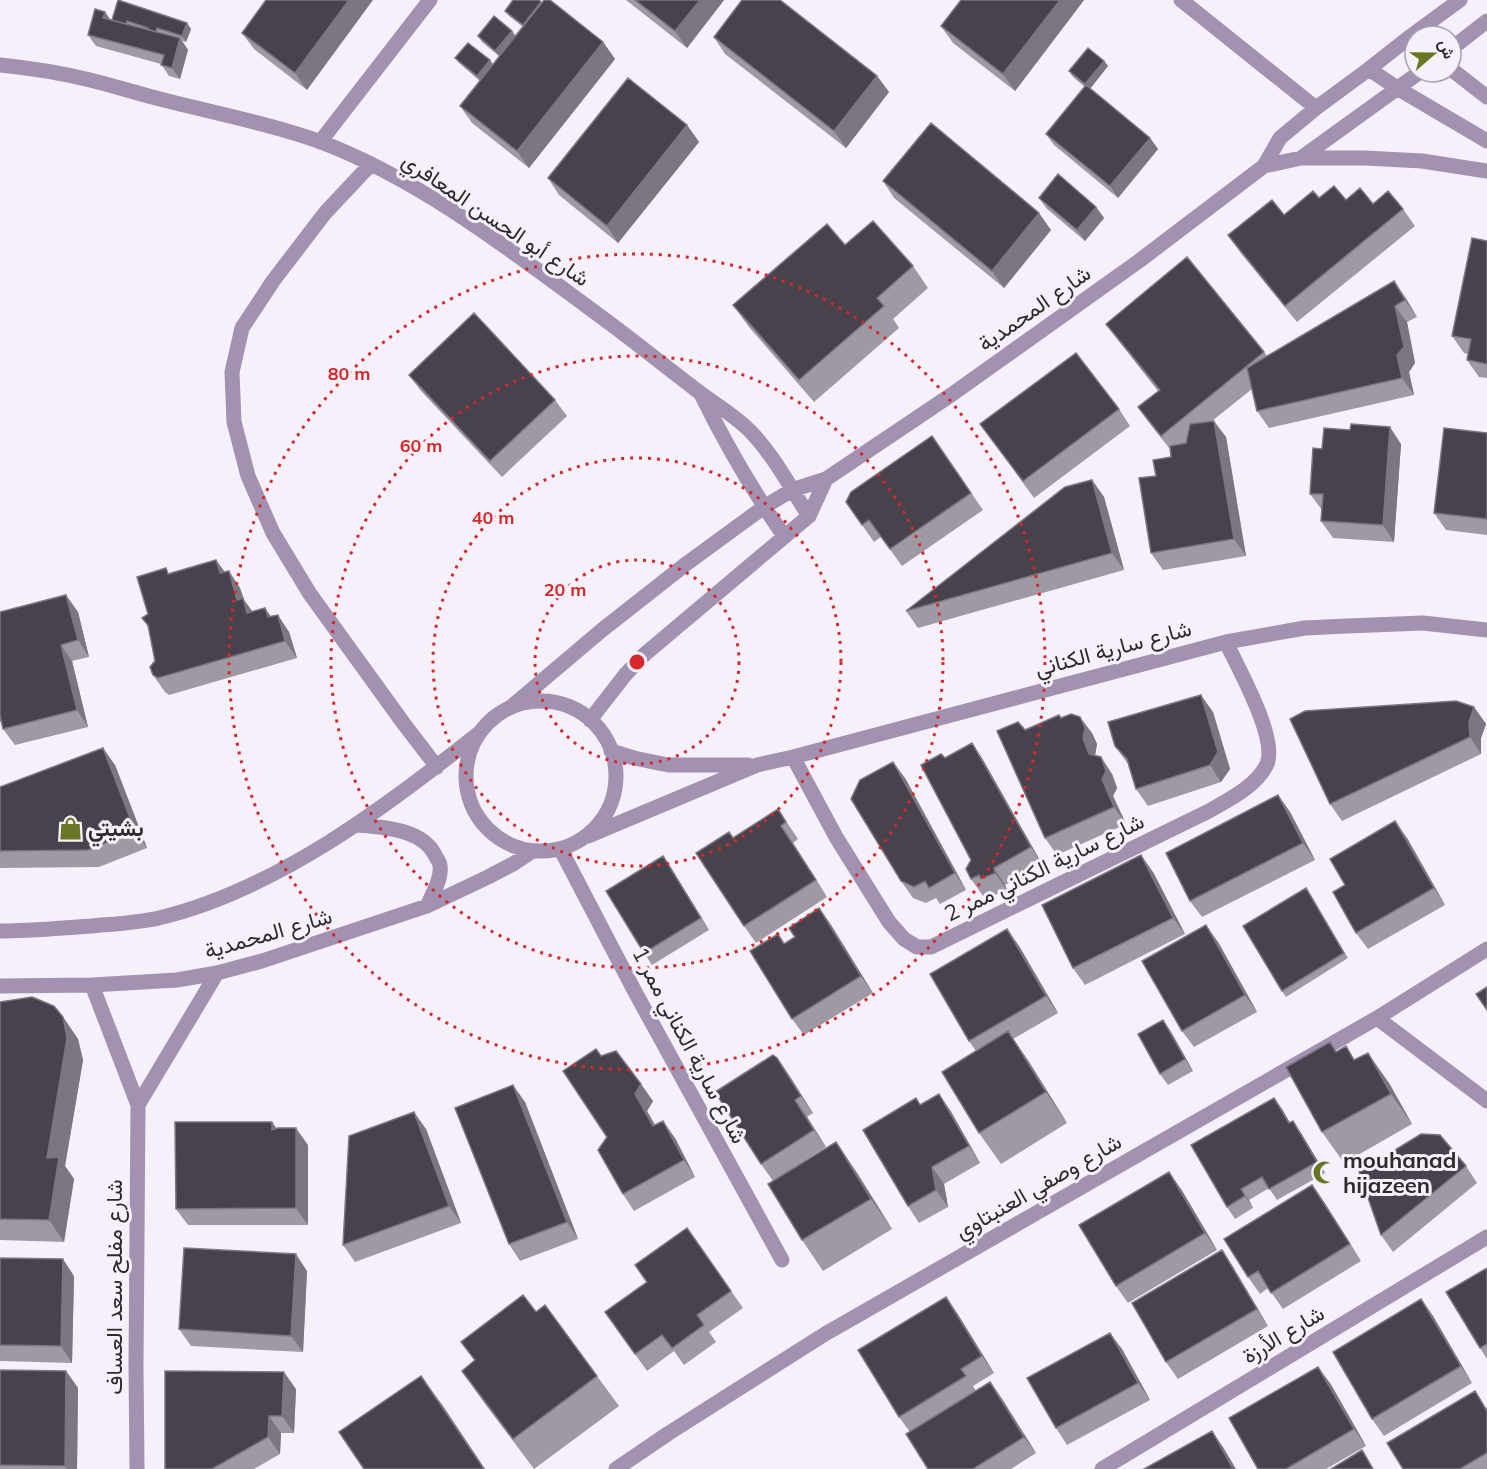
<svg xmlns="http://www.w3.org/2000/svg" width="1487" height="1469" font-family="Mulish,Vazirmatn,sans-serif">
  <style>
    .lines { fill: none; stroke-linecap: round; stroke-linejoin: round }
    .minor { stroke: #a291b1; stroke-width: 15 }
    .wall { fill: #9e99a2 }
    .shaded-wall { fill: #7b7680 }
    .building { fill: #47424b; stroke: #7b7680; stroke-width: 1.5 }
    .ring { fill: none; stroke: #d62828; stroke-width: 3; stroke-dasharray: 3 6 }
    .labels { text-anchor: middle; stroke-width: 6; stroke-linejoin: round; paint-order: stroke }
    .street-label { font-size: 22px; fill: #2d2b2f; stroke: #f5f0fa }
    .poi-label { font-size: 22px; font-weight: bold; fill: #2d2b2f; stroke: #f5f0fa; text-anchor: start }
    .centre { fill: #d62828; stroke: #f5f0fa; stroke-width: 3 }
    .ring-label { font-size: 18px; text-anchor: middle; font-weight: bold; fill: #d62828; stroke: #f5f0fa; stroke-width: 6; stroke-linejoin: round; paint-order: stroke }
  </style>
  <rect width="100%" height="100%" fill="#f5f0fa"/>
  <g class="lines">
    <path class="minor" d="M1181,0L1316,108
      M1451,49L1487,21
      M0,65C30,68 61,73 90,80C115,86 139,94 164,100C215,113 271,124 321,142C423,181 513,252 600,316C634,341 666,367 699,392C716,405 734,415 749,430C773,454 790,487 809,516
      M1369,69L1397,88L1487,141
      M1451,69L1487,97
      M320,142L430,0
      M1301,158H1365L1422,161L1487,171
      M371,164L325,213L273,281L242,328L232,372L234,422L248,476L273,533L310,594L404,724L437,767
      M1264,166L1301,158L1420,72
      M702,396C726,445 753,491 784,536
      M466 776a75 75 0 1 1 150 0a75 75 0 1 1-150 0Z
      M511,707L602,630L686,564L764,507L792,490L826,479L951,395L1139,261L1264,166L1280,138L1316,108L1369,69L1411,36L1460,0
      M590,720L625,675L645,654L809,516L826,479
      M611,751L634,758L668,765H748
      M793,757L836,837L889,922L904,939L917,947H931L1209,811C1228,800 1257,786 1267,764C1278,738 1238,668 1226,642
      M357,825C383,827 424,829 436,857C438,860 440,863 440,866C442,879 432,895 427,906
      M588,836L757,765L793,757L1226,642L1305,628L1347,626L1423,623L1487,630
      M561,850L634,990L782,1260
      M0,931C30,931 60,928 91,926C113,924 137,923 159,918C276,890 386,807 479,733
      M92,985L138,1105L136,1365L137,1469
      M0,986L92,985L177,980L217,973L262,961L427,906L488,877L513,864L531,852
      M1377,1018L1487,1101
      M138,1105L217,973
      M616,1469L669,1433L825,1334L1377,1018L1487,949
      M1102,1469L1487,1237"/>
  </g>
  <path class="wall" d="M266,0L307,90L254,49L242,33Z
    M626,0H724L687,48Z
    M961,0H1084L1015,91L953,43L941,26Z
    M542,3L603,42L615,59L529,168L472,123L460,106L480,81L459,63L455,58L490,60L493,65L499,56L482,42L478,36L512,31L515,36L523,27L509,16L505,11Z
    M105,12L110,19L187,23L191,29L186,42L182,41L188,50L180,79L169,76L161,64L96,46L88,35Z
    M714,37L877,76L889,92L846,148L725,54Z
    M1104,61L1108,66L1090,89L1150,138L1158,149L1118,198L1054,145L1046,134L1085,87L1073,77L1069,71Z
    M687,125L699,142L618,243L559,195L548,178Z
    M883,181L1051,230L1004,288L894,198Z
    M1039,198L1096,207L1104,218L1085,241L1047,209Z
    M1319,198L1346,200L1403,209L1415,226L1297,322L1240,252L1228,235L1284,215Z
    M1487,241V378L1479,377L1467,360L1468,354L1464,353L1452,336Z
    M845,245L913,266L928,288L893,319L899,328L814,402L749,327L733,305Z
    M1405,297L1417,317L1407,322L1415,363L1409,372L1414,395L1269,428L1257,411L1252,389L1212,421L1226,437L1246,556L1163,570L1151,553L1156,476L1171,457L1170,449L1150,424L1138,407L1158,391L1118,340L1106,324L1264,352L1267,356Z
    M409,375L555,400L567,416L502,477L421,391Z
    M1119,409L1130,426L1034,498L980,424Z
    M1487,433V535L1446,530L1434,513Z
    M932,436L983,510L902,566L881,537L874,542L846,502Z
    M1401,444L1394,542L1333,538L1321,521L1322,510L1310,494L1322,449Z
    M1092,480L1104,497L1124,570L918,628L906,611Z
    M216,560L225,572L240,588L244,600L252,611L271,617L289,632L297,658L169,695L165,692L153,675L155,661L148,627L142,618L148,614L170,574Z
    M0,612H78L89,657L72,661L88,727L15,745L3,729L2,722H0Z
    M1474,707L1486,724L1481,738V754L1342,821L1330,804Z
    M1213,712L1230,769L1221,782L1148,806L1136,789L1128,764L1115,746Z
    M1062,718L1092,733L1097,744L1095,756L1112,774L1117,788L1113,796L1126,824L1057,855L1045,838L1025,730Z
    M972,743L983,760L1042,864L1005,885L1007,890L993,896L990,892L983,896L971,879V860L945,758Z
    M115,765L147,848L99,867L0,868V787Z
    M905,778L966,890L940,904L936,898L926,903L913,898L901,881Z
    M1278,795L1290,812L1315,860L1202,917L1190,901Z
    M778,809L798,839L793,843L827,897L756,943L744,926L733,838Z
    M1407,838L1445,905L1368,949L1356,933Z
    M663,856L709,930L652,965L644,953Z
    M1153,872L1185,934L1085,985L1073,968Z
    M1306,888L1348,958L1286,997L1282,991Z
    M819,908L831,925L873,993L804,1035L792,1019L784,944L795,937Z
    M1218,942L1257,1012L1194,1047L1182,1031Z
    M1019,946L1058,1013L1013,1039L1029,1062L1067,1123L1001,1164L979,1133L976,1051L969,1041Z
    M0,1002L63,1017L78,1039L83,1060L65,1166L74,1179L64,1242L0,1240Z
    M1163,1020L1171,1032L1193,1071L1168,1085L1160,1074Z
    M1330,1042L1337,1052L1355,1059L1389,1083L1412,1124L1344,1163L1322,1132Z
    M601,1056L653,1101L647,1111L655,1125L675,1138L695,1177L634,1211L623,1194L607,1137Z
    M777,1058L813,1113L807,1117L826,1147L788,1171L836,1142L857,1173L892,1229L823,1271L802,1240L773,1181L761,1164Z
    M525,1102L578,1239L520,1261L509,1244Z
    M920,1104L950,1110L980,1163L944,1184L948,1207L919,1223L908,1206Z
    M1282,1109L1290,1123L1301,1133L1325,1173L1277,1200L1269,1188L1249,1200L1253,1208L1235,1219L1227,1207Z
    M426,1129L461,1223L355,1262L343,1245Z
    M308,1145V1225H188L176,1209Z
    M1466,1166L1477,1183L1393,1252L1381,1235Z
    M1312,1185L1324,1202L1361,1261L1283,1309L1268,1288L1260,1294L1248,1277Z
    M1181,1189L1217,1250L1128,1303L1116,1286Z
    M687,1228L743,1308L709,1332L716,1342L684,1365L674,1351L647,1371L605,1312L647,1282Z
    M0,1258L74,1276L72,1363L0,1361Z
    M1233,1267L1268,1326L1178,1379L1166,1362Z
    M1487,1268V1359L1480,1348Z
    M307,1271L303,1352L191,1346L179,1329Z
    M1421,1299L1433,1316L1472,1383L1384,1436L1372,1419Z
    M536,1312L597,1376L619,1406L534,1469L483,1401L462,1371L475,1361L461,1342Z
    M957,1313L994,1373L973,1386L976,1391L990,1382L1002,1399L1036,1453L1011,1469H928L910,1432L899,1417Z
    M1122,1349L1150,1400L1067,1445L1056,1428Z
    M0,1370L66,1371L78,1388L77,1469H0Z
    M1330,1383L1366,1446L1326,1469H1258Z
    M296,1389L294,1433H281L280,1454L254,1469H165Z
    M1487,1407V1469H1403Z"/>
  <path class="shaded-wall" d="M349,0H373L307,90L295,73Z
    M700,0H724L687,48L675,31Z
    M1060,0H1084L1015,91L1003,74Z
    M105,12L113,24L103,18Z
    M187,23L191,29L186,42L182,36Z
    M512,31L516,37L499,56L495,51Z
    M180,38L188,50L180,79L172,68Z
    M603,42L615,59L529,168L517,151Z
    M490,60L494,66L482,82L477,76Z
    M1104,61L1108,66L1089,90L1085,84Z
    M877,76L889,92L846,148L834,131Z
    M687,125L699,142L618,243L607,226Z
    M1150,138L1158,149L1118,198L1110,186Z
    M1096,207L1104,218L1085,241L1077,230Z
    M1039,213L1051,230L1004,288L992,271Z
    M1394,281L1405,297L1417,317L1405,300Z
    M1395,306L1407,322L1415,363L1409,372L1414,395L1402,378L1397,355Z
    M1214,421L1226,437L1246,556L1234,539Z
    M1390,427L1401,444L1394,542L1383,525Z
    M1092,480L1104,497L1124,570L1112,553Z
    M216,560L228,577L220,573Z
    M229,571L240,588L244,600L255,615L259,630L237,600Z
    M66,595L78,612L89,657L78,640Z
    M265,608L277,625L268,617Z
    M278,615L289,632L297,658L285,641Z
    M61,645L72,661L88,727L77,710Z
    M1201,695L1213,712L1230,769L1221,782L1210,765Z
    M1474,707L1486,724L1481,738V754L1470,737L1469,722Z
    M1080,717L1092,733L1097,744L1095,755L1100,771L1089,754L1083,738Z
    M972,743L983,760L1042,864L1031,847Z
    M103,748L115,765L147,848L135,831Z
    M1101,757L1112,774L1117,788L1113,796L1126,824L1114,807L1102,779Z
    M893,762L905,778L966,890L955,873Z
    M1278,795L1290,812L1315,860L1303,843Z
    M1395,821L1407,838L1445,905L1434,888Z
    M781,826L793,843L827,897L816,880Z
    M1141,855L1153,872L1185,934L1173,918Z
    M663,856L671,868L709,930L701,918Z
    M994,868L1005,885L1007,890L995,873Z
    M819,908L831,925L873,993L861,976Z
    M1206,925L1218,942L1257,1012L1245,995Z
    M1007,929L1019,946L1058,1013L1046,996Z
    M63,1017L78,1039L83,1060L65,1166L74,1179L64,1242L49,1220L47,1158Z
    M1163,1020L1171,1032L1193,1071L1185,1059Z
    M1008,1031L1029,1062L1067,1123L1046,1092Z
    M1368,1053L1389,1083L1412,1124L1391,1094Z
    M777,1058L789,1075L813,1113L801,1096Z
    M641,1084L653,1101L647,1111L665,1143L653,1126L635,1094Z
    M513,1085L525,1102L578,1239L567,1222Z
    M939,1094L950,1110L980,1163L969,1146Z
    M1274,1098L1282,1109L1297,1135L1289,1123Z
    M795,1100L807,1117L826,1147L814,1130Z
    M414,1112L426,1129L461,1223L449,1206Z
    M663,1121L675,1138L695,1177L684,1160Z
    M1293,1121L1301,1133L1325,1173L1317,1162Z
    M272,1122L284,1139L272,1130Z
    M296,1128L308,1145V1225L296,1208Z
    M836,1142L857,1173L892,1229L871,1199Z
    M932,1167L944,1184L948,1207L936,1190Z
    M1169,1172L1181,1189L1217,1250L1205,1233Z
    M1312,1185L1324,1202L1361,1261L1350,1244Z
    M1241,1189L1249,1200L1253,1208L1245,1196Z
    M1222,1250L1233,1267L1268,1326L1257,1309Z
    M296,1254L307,1271L303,1352L291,1336Z
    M63,1259L74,1276L72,1363L61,1346Z
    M946,1297L957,1313L994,1373L982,1356Z
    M1421,1299L1433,1316L1472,1383L1461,1366Z
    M1110,1333L1122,1349L1150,1400L1138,1383Z
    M1318,1367L1330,1383L1366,1446L1354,1429Z
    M66,1371L78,1388L77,1469H67L65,1466Z
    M284,1372L296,1389L294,1433L282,1416Z
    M421,1376L443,1406L485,1469H484Z
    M990,1382L1002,1399L1036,1453L1024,1437Z
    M269,1416L281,1433L280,1454L268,1437Z
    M1212,1431L1223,1447L1236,1469H1233Z"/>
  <path class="building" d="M118,0L187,23L182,36L157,28L156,32L147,29L148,28L127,21L126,24L112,20Z
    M266,0H349L295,73L242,33Z
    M513,0H539L541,2L523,25L505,11Z
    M544,0H550L603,42L517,151L460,106Z
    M635,0H700L675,31Z
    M742,0H780L877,76L834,131L714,37Z
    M961,0H1060L1003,74L941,26Z
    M95,9L105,12L103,18L180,38L172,68L161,65L164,55L88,35Z
    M494,16L512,31L495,51L478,36Z
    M468,43L490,60L477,76L455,58Z
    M1088,48L1104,61L1085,84L1069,71Z
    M628,78L687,125L607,226L548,178Z
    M1086,85L1150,138L1110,186L1046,134Z
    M931,123L1039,213L992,271L883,181Z
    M1058,174L1096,207L1077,230L1039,198Z
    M1334,186L1346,200L1360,188L1373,204L1388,191L1403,209L1285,306L1228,235L1272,200L1284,215L1313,191L1319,198Z
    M873,221L913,266L877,298L884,306L799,380L733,305L827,224L845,245Z
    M1472,238L1487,241V364L1467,360L1471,339L1452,336Z
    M1187,257L1264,352L1161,436L1138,407L1160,390L1106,324Z
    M1394,281L1405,300L1395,306L1404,347L1397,355L1402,378L1257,411L1247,368Z
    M474,313L555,400L490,461L409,375Z
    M1076,353L1119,409L1023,481L980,424Z
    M1214,421L1234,539L1151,553L1139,478L1156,476L1153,460L1171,457L1170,446L1186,443L1190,424Z
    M1351,424L1390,427L1383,525L1321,521L1323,494H1310L1313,448L1322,449L1324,428L1350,430Z
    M1444,428L1487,433V519L1434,513Z
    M932,436L971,493L890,549L869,520L862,525L846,502L851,492Z
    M1092,480L1112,553L906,611L1065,487Z
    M216,560L220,573L229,571L237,600L243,598L247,613L265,608L268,617L278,615L285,641L158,678L153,675L150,667L155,661L148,625L142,618L148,614L137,577L166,568L168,574Z
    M66,595L78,640L61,645L77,710L3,729L0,715V612Z
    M1201,695L1218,752L1210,765L1136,789L1127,759L1115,746L1108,722Z
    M1456,701L1474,707L1469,722L1470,737L1330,804L1290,719L1305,711Z
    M1071,714L1080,717L1085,728L1083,738L1089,754L1101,757L1106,771L1102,779L1114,807L1045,838L997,731L1018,722L1025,730L1059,715L1061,718Z
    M972,743L1031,847L994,868L995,873L981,879L979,875L971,879L966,869L971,860L921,765L941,754L945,758Z
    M103,748L135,831L88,850L0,851V787Z
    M893,762L955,873L929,888L925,881L914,887L901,881L851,799L860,780Z
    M1278,795L1303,843L1190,901L1166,853Z
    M778,809L786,822L781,826L816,880L744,926L696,853L729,832L733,838Z
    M1395,821L1434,888L1356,933L1333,892L1345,885L1330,859Z
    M1141,855L1173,918L1073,968L1042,905Z
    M663,856L701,918L644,953L606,891Z
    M1306,888L1344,953L1282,991L1243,926Z
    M819,908L861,976L792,1019L750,951L778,934L784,944L795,937L789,928Z
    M1206,925L1245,995L1182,1031L1142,961Z
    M1007,929L1046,996L969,1041L930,974Z
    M1487,987V1010L1476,994Z
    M32,997L54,1006L63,1017L67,1038L47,1158L59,1157L49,1220L0,1219V1002Z
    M1163,1020L1185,1059L1160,1074L1138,1034Z
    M1008,1031L1046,1092L979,1133L942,1072Z
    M1330,1042L1336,1052L1346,1046L1354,1060L1368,1053L1391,1094L1322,1132L1286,1067Z
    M596,1049L601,1056L616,1051L641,1084L635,1094L653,1126L663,1121L684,1160L623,1194L598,1150L607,1137L563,1071Z
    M773,1055L777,1058L801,1096L795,1100L814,1130L761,1164L715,1092Z
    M513,1085L567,1222L509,1244L455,1108Z
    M939,1094L969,1146L932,1167L936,1190L908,1206L863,1130L916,1098L920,1105Z
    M1274,1098L1289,1123L1293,1121L1317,1162L1269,1189L1262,1177L1241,1189L1245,1196L1227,1207L1191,1145Z
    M414,1112L449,1206L343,1245L349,1136Z
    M175,1122H272V1130L278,1128H296V1208L176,1209Z
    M1421,1134L1440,1135L1466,1166L1381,1235L1359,1172Z
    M836,1142L871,1199L802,1240L768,1184Z
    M1169,1172L1205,1233L1116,1286L1079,1225Z
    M1312,1185L1350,1244L1271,1293L1258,1271L1248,1277L1224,1239Z
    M687,1228L731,1291L697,1315L704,1325L672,1348L662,1335L635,1354L605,1312L647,1282L635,1265Z
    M184,1248L296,1254L291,1336L179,1329Z
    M1222,1250L1257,1309L1166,1362L1132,1303Z
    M0,1258L63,1259L61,1346L0,1345Z
    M1487,1268V1344L1480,1348L1446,1292Z
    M523,1295L536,1312L545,1305L597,1376L513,1439L462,1371L475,1360L461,1342Z
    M946,1297L982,1356L961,1369L966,1376L899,1417L858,1350Z
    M1421,1299L1461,1366L1372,1419L1333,1352Z
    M1110,1333L1138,1383L1056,1428L1027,1378Z
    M1318,1367L1354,1429L1286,1469H1258L1229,1418Z
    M0,1370L66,1371L65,1466L0,1465Z
    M165,1371L284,1372L282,1416H269L268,1437L212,1469H165Z
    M421,1376L484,1469H364L339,1432Z
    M990,1382L1024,1437L973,1469H928L906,1434Z
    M1475,1391L1487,1411V1453L1460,1469H1403L1387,1443Z
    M1212,1431L1233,1469H1144Z
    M1362,1450L1373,1469H1331Z"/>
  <g class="ring">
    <circle cx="637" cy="662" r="102"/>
    <circle cx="637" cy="662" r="204"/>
    <circle cx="637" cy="662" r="306"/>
    <circle cx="637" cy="662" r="408"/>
  </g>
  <defs>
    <symbol id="shop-bare" viewBox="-9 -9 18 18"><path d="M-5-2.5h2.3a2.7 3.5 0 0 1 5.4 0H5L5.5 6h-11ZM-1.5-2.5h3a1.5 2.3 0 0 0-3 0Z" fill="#687723" stroke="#f5f0fa" stroke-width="2.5" paint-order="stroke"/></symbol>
    <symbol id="mosque-bare" viewBox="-9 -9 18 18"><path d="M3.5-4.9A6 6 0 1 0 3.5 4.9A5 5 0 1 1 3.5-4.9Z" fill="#687723" stroke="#f5f0fa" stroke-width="2.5" paint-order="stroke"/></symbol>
  </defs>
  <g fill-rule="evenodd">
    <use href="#shop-bare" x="54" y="812" width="33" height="33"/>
    <use href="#mosque-bare" x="1308" y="1156" width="33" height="33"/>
  </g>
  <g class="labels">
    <g class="street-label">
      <text transform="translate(496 219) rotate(34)" y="8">شارع أبو الحسن المعافري</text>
      <text transform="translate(1034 308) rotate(-35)" y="8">شارع المحمدية</text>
      <text transform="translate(1113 648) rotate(-15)" y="8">شارع سارية الكناني</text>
      <text transform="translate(1044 867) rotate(-26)" y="8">شارع سارية الكناني ممر 2</text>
      <text transform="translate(268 933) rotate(-16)" y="8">شارع المحمدية</text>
      <text transform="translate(690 1045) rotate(62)" y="8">شارع سارية الكناني ممر 1</text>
      <text transform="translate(1038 1186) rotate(-30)" y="8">شارع وصفي العنبتاوي</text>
      <text transform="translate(114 1287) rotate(-90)" y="8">شارع مفلح سعد العساف</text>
      <text transform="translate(1283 1334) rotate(-31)" y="8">شارع الأرزة</text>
    </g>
    <g class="poi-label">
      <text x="88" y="836">بشيتي</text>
      <text x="1343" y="1168">mouhanad<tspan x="1343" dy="25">hijazeen</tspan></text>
    </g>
  </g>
  <circle cx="637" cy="662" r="9" class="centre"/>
  <g class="ring-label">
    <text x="349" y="380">80 m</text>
    <text x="421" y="452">60 m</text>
    <text x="493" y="524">40 m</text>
    <text x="565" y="596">20 m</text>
  </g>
  <g transform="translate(1433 54) rotate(70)"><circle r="28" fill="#f5f0fa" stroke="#a5a1a9" stroke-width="1.5"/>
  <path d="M0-4.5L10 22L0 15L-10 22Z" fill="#687723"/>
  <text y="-9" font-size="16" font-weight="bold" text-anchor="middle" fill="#2d2b2f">ش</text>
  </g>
</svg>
